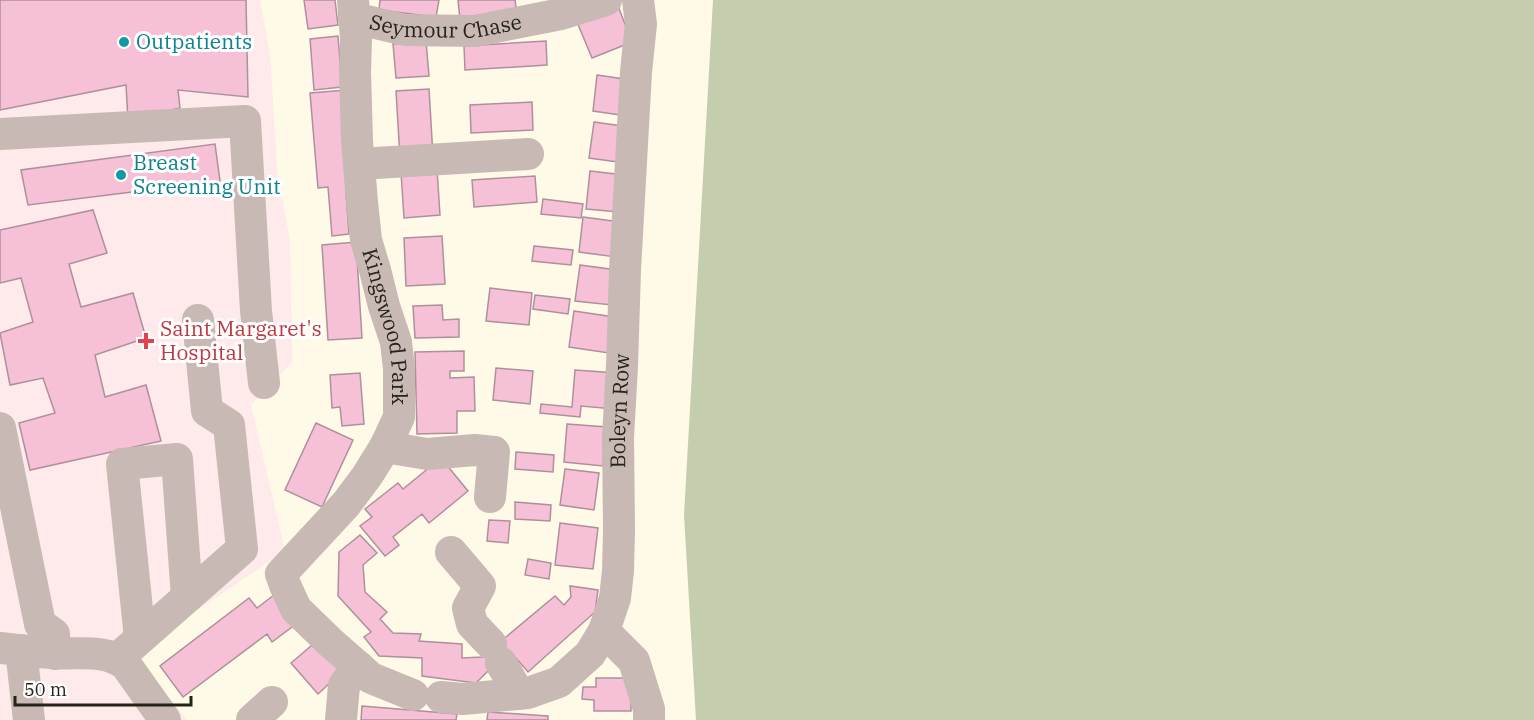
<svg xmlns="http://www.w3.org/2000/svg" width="1534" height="720" font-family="'IBM Plex Serif',serif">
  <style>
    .medical { fill: #fee9eb }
    .green { fill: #c5cdaf }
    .building { fill: #f6c1d7; stroke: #ae909c; stroke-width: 1.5 }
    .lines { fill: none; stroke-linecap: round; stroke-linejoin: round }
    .minor { stroke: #c8b9b4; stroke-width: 32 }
    .culture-dot { fill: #0f9aa8; stroke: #fff; stroke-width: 2 }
    .health-dot { fill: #e0444e; stroke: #fff; stroke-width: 2 }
    .labels { text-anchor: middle; stroke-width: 6; stroke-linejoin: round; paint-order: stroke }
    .street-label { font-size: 21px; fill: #262318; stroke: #fff }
    .culture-label { font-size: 21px; fill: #0d838f; stroke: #fff; text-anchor: start }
    .health-label { font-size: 21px; fill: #be3a42; stroke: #fff; text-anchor: start }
  </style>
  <rect width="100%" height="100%" fill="#fff9e7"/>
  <path class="medical" d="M0,0H260L270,55L277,169L290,242L292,362L251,405L285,551L133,653L187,720H0Z"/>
  <path class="green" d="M713,0H1534V720H696L684,515Z"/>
  <path class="building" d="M0,0H246L248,97L178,90L180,108L128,120L126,85L0,110Z
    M304,0H335L338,25L308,29Z
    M380,0H439L436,17L379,10Z
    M458,0H515L517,14L460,19Z
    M618,6L632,42L592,58L577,22Z
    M338,36L342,87L314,90L310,39Z
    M426,41L429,76L396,78L393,44Z
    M546,41L547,65L465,70L464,46Z
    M597,75L631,80L627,116L593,111Z
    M429,89L433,156L400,158L396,91Z
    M346,90V193L349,234L332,236L328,187L318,188L310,93Z
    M532,102L533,130L471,133L470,105Z
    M594,122L629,127L625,163L589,158Z
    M215,144L220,181L28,205L21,170Z
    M437,169L440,215L404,218L401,172Z
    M590,171L624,175L619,212L586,209Z
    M535,176L537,202L474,207L472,180Z
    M543,199L583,204L581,218L541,214Z
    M93,210L107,253L69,264L81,307L133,293L146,338L95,355L105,397L146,385L161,441L30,470L19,423L55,413L43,378L10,385L0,333L33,322L21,278L0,283V230Z
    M583,217L620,222L616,257L579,252Z
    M442,236L445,284L406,286L404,238Z
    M356,242L362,338L328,340L322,245Z
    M534,246L573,250L571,265L532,261Z
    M580,265L617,270L612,305L575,301Z
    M490,288L532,293L529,325L486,321Z
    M535,295L570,299L568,314L533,309Z
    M442,305L443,320L459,319V337L415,338L413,306Z
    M574,311L614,317L609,353L569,347Z
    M464,351V371H450V378L474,377L475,411H457V433L417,434L415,352Z
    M496,368L533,371L530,404L493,400Z
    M575,370L617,373L614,409L581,406L580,417L540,413L541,404L572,407Z
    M360,373L364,424L342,426L340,407L332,408L330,375Z
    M316,423L353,440L322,507L285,490Z
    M567,424L607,427L603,466L564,462Z
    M516,452L554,455L553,472L515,469Z
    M441,458L468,491L429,523L422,514L393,537L399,545L385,556L360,526L372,517L365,509L398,483L403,489Z
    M565,469L599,473L594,510L560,505Z
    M515,502L551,505L550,521L515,519Z
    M489,520L510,521L508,543L487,541Z
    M560,523L598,528L593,569L555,565Z
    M360,535L377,553L363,565L365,592L387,612L380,619L393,633L421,634L419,641L462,644V658L482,657L555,596L564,605L571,597L570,586L598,590L595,612L528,672L509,650L476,683L422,676V658L379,656L364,637L371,632L338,596L339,552Z
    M528,559L551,563L549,579L525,575Z
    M274,595L296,624L272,642L267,634L183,697L160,666L249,598L257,608Z
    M318,640L345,669L318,694L291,663Z
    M596,678H631V711H594V700L582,699L583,687H596Z
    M362,706L457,714L456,720H361Z
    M488,712L548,716V720H487Z"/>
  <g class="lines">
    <g class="minor">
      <path id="s1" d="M353,0L356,38L355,72L357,141L362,202L366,240L375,270L384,306L396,342L399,369V417L385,447L367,476L346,504L281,574L285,585L296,609L330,642L371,678L413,695"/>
      <path id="s2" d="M354,18L405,30L475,31L561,14L606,0"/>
      <path d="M0,134L245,121L256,311L264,383"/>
      <path d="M359,164L528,154"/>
      <path d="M0,428L40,624L54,634L55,654"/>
      <path d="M385,447L427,454L475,450L494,452L490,497"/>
      <path d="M451,552L480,586L468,608L472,624L491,644"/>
      <path d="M604,631L634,661L649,709V720"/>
      <path d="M140,638L122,464L177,459L187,597"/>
      <path d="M0,648C17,650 35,652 52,653C78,655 105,648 126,665L165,720"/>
      <path d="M21,650L29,720"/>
      <path d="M118,658L242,549L229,425L207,411L198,320"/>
      <path d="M501,663L519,694"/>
      <path id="s3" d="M441,697L463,699L528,693L559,682L590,654L604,631L615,598L618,571L619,530L618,437L622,366L625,270L636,72L641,24L638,0"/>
      <path d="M252,720L272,702"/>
      <path d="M341,720L344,685L359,667"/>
    </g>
  </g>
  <g class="culture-dot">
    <circle cx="124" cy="42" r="6"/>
    <circle cx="121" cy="175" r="6"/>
  </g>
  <path class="health-dot" d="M143 332h6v6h6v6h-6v6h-6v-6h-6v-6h6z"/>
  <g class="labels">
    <g class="street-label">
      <text dy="7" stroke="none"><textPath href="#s2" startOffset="93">Seymour Chase</textPath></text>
      <text dy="7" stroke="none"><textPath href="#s1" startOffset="330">Kingswood Park</textPath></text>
      <text dy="7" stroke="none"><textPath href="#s3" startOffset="411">Boleyn Row</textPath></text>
    </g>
    <g class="culture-label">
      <text x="136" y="49">Outpatients</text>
      <text x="133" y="170">Breast<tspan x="133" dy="24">Screening Unit</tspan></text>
    </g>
    <g class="health-label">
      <text x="160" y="336">Saint Margaret's<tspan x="160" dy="24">Hospital</tspan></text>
    </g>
  </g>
  <path d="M15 696v9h176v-9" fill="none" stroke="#262318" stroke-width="3"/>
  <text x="24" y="696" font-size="18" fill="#262318" stroke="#ffffff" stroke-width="4.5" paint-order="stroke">50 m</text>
</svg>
